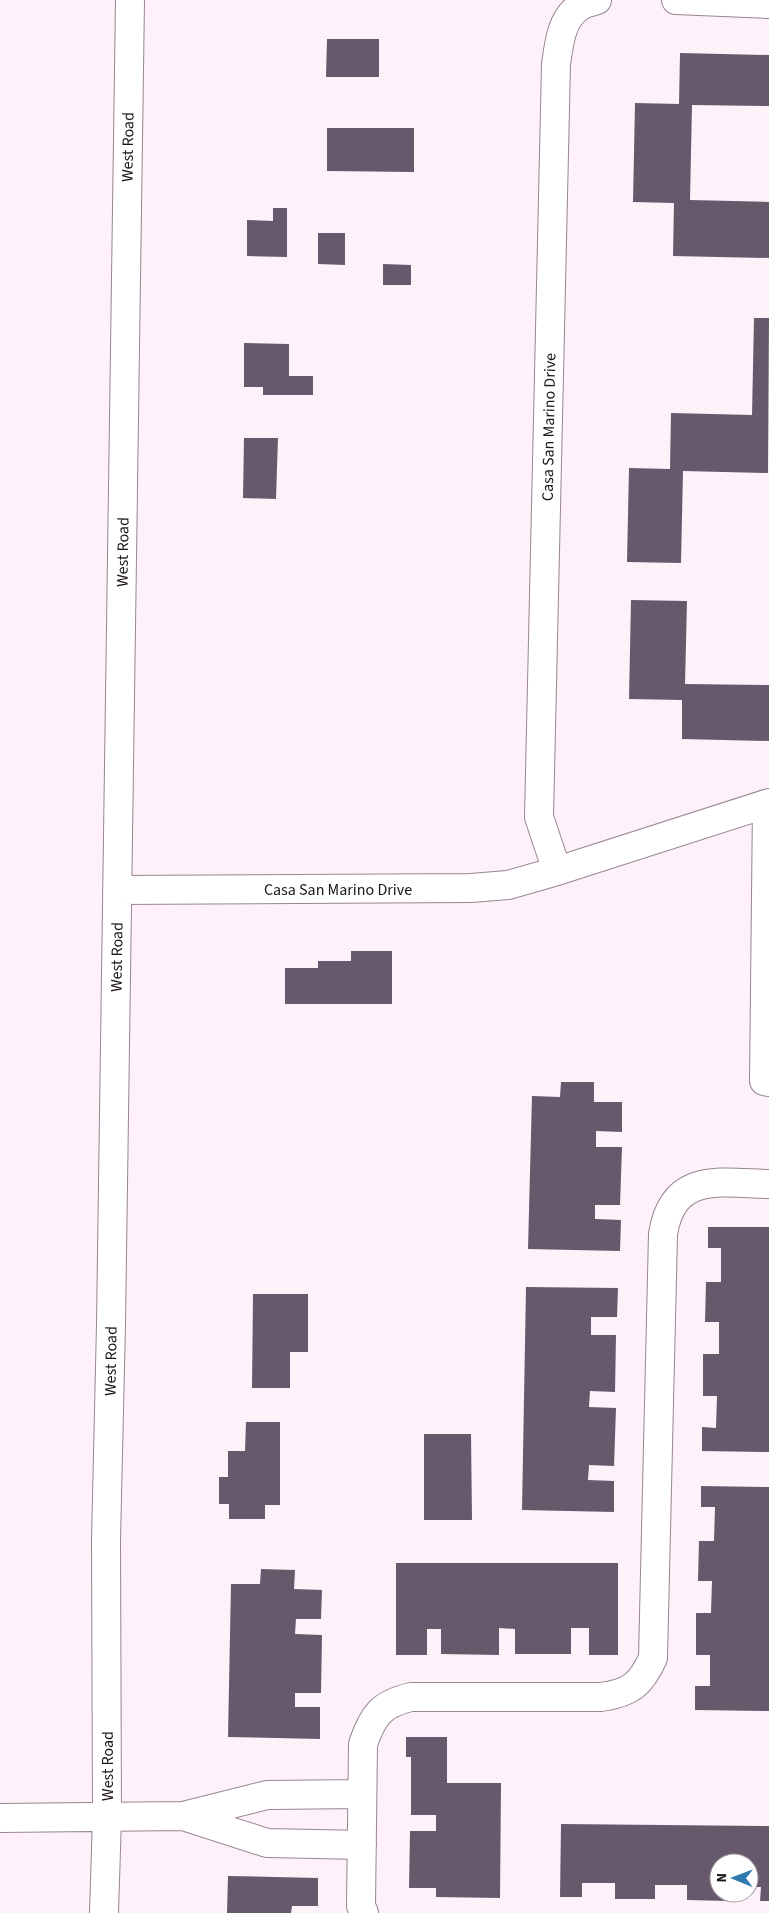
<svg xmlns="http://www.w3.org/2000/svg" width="769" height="1913" font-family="'Source Sans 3',sans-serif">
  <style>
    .building { fill: #66596b }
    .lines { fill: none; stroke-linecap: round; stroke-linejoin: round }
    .minor-casing { stroke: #988593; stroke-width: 30 }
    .minor { stroke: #fff; stroke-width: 28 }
    .labels { text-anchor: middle; stroke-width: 5; stroke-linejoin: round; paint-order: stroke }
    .street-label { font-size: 16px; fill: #1c151a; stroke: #fff }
  </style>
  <rect width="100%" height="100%" fill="#fef1fa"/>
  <path class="building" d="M327,39H379V77H326Z
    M680,53L769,55V106L692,105L690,200L769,202V258L673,256L674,203L633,202L635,103L679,104Z
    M327,128H414V172L327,171Z
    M273,208H287V257L247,256V220L273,221Z
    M318,233H345V265L318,264Z
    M383,264L411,265V285H383Z
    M754,318H769L768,473L683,471L681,563L627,562L629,468L670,469L671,413L752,415Z
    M244,343L289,344V376H313V395H263V387H244Z
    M244,438H278L276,499L243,498Z
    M631,600L687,601L685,684L769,685V741L682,739V700L629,699Z
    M351,951H392V1004H285V968H318V961H351Z
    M561,1082H594V1102H622V1132L596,1131V1147H622L620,1205H595V1219L621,1220L620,1251L528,1249L532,1096L560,1097Z
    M708,1227H769V1452L702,1451V1427L716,1428L717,1396H703V1354H719V1322H705L706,1282H721V1248H708Z
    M526,1287L618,1288L617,1317H591V1335H616L615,1392L590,1391L589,1407L616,1408L614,1466L589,1465L588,1480L614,1481V1512L522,1510Z
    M253,1294H308V1352H290V1388H252Z
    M246,1422H280V1505H265V1519H229V1504H219V1477H228V1451H245Z
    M424,1434H471L472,1520H424Z
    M701,1486L769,1487V1711L695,1710V1686H710V1655H696V1613H711L712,1581H698L699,1541H714L715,1507H701Z
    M396,1563H618V1655H589V1628H571V1654H515V1629L499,1628V1655L441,1654V1629H427V1655H396Z
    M261,1569L295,1570L294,1589L322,1590L321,1619H296L295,1634L322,1635L321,1693H295V1707H320V1739L228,1737L231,1584H260Z
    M406,1737H447V1783H501L500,1898L436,1897V1888H409L410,1831H436V1815H411V1757H406Z
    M561,1824L769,1826V1901H760L761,1887H749V1863H719V1893H729V1901L687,1900V1885H655V1899H615V1883H582V1897H560Z
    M228,1876L318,1878V1906H292L291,1913H227Z"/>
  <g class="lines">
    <defs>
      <path id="minor" d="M676,0L769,4
        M767,804L764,1081L769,1082
        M557,871L539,817L556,64C559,44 561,19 579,7C584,3 592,2 597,0
        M117,890L471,888L508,885L557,871L769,803
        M183,1816L267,1843L362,1845
        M0,1818L183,1816L267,1795L362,1794
        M104,1913L107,1817L106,1541L111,1324L130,0
        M364,1913L361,1906L363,1744C373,1715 381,1704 411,1697H601C631,1693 641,1684 653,1658L663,1234C673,1171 721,1183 769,1184"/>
    </defs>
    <use href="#minor" class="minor-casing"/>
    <use href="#minor" class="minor"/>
  </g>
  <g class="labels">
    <g class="street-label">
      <text transform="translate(127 147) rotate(-89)" y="6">West Road</text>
      <text transform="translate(548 427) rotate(-89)" y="6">Casa San Marino Drive</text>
      <text transform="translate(122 552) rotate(-89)" y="6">West Road</text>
      <text x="338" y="895">Casa San Marino Drive</text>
      <text transform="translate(116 957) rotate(-89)" y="6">West Road</text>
      <text transform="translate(110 1361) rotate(-89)" y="6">West Road</text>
      <text transform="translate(107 1766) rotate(-90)" y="6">West Road</text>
    </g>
  </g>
  <g transform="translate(734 1878) rotate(271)"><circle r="24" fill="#ffffff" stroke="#a4a1a3"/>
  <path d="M0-4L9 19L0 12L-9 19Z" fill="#317aae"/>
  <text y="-8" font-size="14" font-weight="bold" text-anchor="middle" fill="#1c151a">N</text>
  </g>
</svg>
